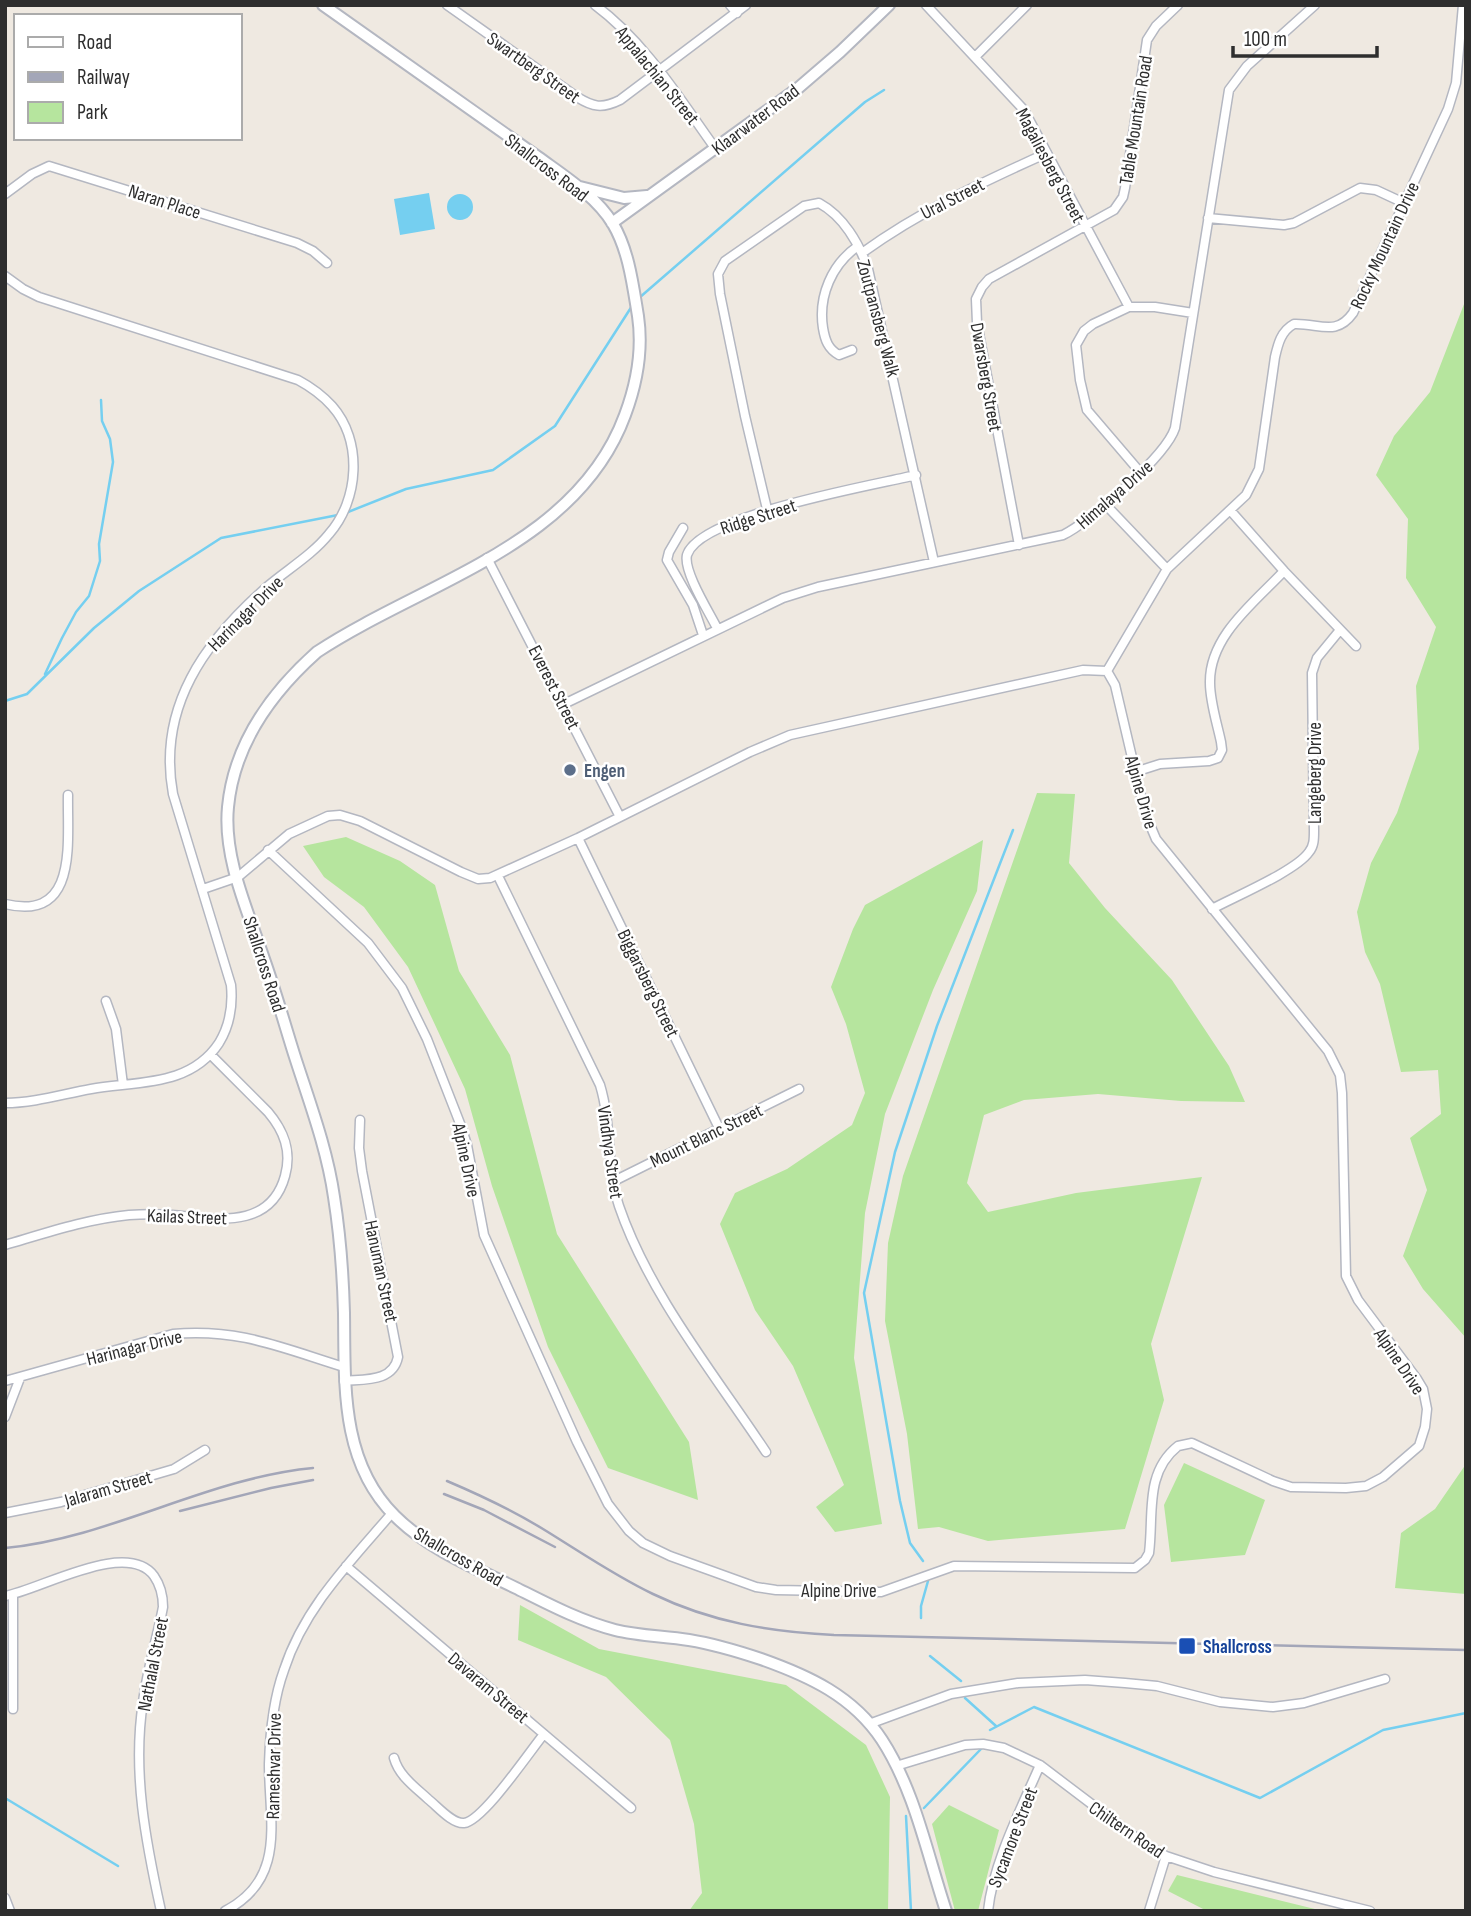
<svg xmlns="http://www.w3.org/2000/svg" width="1471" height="1916" font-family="'Sofia Sans Condensed',sans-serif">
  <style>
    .green { fill: #b6e59e }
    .water { fill: #75cff0 }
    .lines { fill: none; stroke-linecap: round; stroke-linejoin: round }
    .stream { stroke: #75cff0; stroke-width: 2.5 }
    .street-casing { stroke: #b4b7c1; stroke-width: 11 }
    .secondary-casing { stroke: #b4b7c1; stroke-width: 14 }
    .street { stroke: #fff; stroke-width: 8 }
    .secondary { stroke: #fff; stroke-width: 10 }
    .rail { stroke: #a3a6b8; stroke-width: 2.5 }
    .service-dot { fill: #5c6f8a; stroke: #fff; stroke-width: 2.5 }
    .transit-dot { fill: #1a4fb4; stroke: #fff; stroke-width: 2.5 }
    .labels { text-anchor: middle; stroke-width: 5; stroke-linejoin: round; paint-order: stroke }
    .street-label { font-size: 19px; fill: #2e2e2e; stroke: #fff }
    .service-label { font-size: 19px; font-weight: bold; fill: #4e5e75; stroke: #fff; text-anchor: start }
    .transit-label { font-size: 19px; font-weight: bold; fill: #164399; stroke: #fff; text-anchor: start }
  </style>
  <rect width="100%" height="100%" fill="#efe9e1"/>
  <path class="green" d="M1466,299V1338L1423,1289L1403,1256L1427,1190L1410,1138L1441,1114L1438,1070L1401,1072L1380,984L1365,952L1357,912L1371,863L1397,813L1419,749L1416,686L1436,627L1406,578L1408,519L1376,475L1394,436L1430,392Z
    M1037,793L1075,794L1069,863L1105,908L1172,980L1229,1066L1245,1102L1181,1101L1098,1094L1024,1100L984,1115L967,1183L988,1212L1076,1193L1202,1177L1151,1344L1164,1400L1125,1529L988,1541L939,1527L918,1529L907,1434L885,1321L888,1243L903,1176Z
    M346,837L400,861L435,885L459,971L510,1055L557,1234L689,1442L698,1500L608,1468L548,1347L492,1186L465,1089L408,967L364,907L324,877L303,846Z
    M983,840L977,891L933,990L885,1114L865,1213L854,1358L882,1524L835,1532L816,1507L844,1485L793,1366L755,1310L720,1224L735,1193L787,1169L852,1125L865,1093L846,1024L831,987L853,929L865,905Z
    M1184,1463L1265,1500L1245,1555L1171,1562L1164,1505Z
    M1466,1464V1594L1395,1588L1401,1533L1435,1509Z
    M520,1605L599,1649L786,1685L866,1745L890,1797L888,1911H689L702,1893L694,1824L670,1740L606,1677L518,1640Z
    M949,1805L999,1830L978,1911H955L932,1824Z
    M1177,1875L1323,1911H1207L1168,1891Z"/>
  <path class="water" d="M429,193L435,229L400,235L394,199Z
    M447 207a13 13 0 1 1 26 0a13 13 0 1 1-26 0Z"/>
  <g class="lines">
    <path class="stream" d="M639,298L865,102L884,90
      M45,674L62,638L76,612L89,596L100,561L99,544L113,462L110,439L102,421L101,400
      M5,701L27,694L94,628L139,591L221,538L343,514L406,489L493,470L555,426L632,306
      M923,1561L910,1543L900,1501L864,1293L895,1152L937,1026L1013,830
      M921,1618V1606L928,1581
      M930,1656L961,1681
      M965,1698L996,1726
      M990,1730L1034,1707L1260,1798L1383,1730L1466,1713
      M5,1798L118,1866
      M924,1808L981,1749
      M906,1816L911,1911"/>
    <defs>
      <path id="street" d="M447,5L577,97C593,107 602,109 620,100L746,5
        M595,5C646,43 679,98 715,148
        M730,5L737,13
        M926,5L1024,110L1129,307
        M976,56L1027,5
        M5,194L32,174L49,166L297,243L313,251L327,263
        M1208,218L1284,225L1294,223L1360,188L1376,190L1404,203
        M862,253C920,211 983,182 1047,153
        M5,276L23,289L39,297L298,380C311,387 322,395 332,406C363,441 359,500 329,534C312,555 288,569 268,586C205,641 157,707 173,794L231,985C233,1006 230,1025 219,1043C190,1087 137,1081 91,1089C63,1094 34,1103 5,1103
        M852,350L839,355C828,349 825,340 823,328C818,296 832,264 858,246
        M1140,472L1087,410L1080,380L1076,345L1084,331L1093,324L1129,307H1155L1193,313
        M1105,504L1167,569
        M767,509L745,416L720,294L718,274L725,261L804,206L819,203C843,216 859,243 868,269L934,562
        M1230,510L1284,571L1356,646
        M683,528L669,552L667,560L693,605L703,635
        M1019,545L977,323L976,299L982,287L989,279L1114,210L1123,197L1125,188L1147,40L1156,26L1178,5
        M487,558L620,817
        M717,628C709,612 683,571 687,555C699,515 875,485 916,475
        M1107,671L1167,569L1246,495L1259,469L1275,357C1278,344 1281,331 1294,324C1319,323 1336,337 1353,313L1448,109L1456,83L1463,5
        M564,704L783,598L818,587L1063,535C1090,522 1166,456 1175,428L1229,90L1247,66L1315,5
        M1135,772L1160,764L1209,761L1218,758L1222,750L1221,742C1217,723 1210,702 1210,683C1209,636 1255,602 1284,571
        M578,838L719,1128
        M268,850L368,943L402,988L427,1039L461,1126L467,1145L484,1235L577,1442L608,1504L629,1531L643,1543L670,1556L756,1587L776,1590L881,1592L954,1566L1135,1568L1145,1560L1149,1553C1154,1515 1144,1473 1178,1446L1192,1443L1273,1481L1291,1487L1346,1488L1366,1486L1383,1477L1419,1446L1425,1427L1427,1409L1423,1389L1417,1379L1358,1300L1346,1276L1342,1093L1340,1075L1328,1051L1156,839L1145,813L1115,685L1107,671
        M498,876L600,1085C612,1124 606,1167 619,1206C649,1294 715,1375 766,1452
        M203,889L238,877L289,834L328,816L340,815L360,821L461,872L478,879L490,878L578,838L750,752L790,735L1083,670L1107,671
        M5,904C79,922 67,842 68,795
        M1212,909C1234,897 1296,871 1309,852C1314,846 1314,839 1314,831L1312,673L1317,658L1340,630
        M106,1001L116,1029L123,1085
        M614,1181L799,1089
        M5,1245C46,1233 87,1219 129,1215C143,1214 158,1214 172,1215C214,1218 270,1231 285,1176C292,1151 284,1131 268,1112L211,1055
        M5,1381L173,1334C239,1328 282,1348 344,1367
        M344,1381C365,1379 393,1382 398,1357L362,1171L359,1148L360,1120
        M5,1417L20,1378
        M5,1513L61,1502L174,1469L205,1450
        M346,1566L631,1808
        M5,1596C42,1589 127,1539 154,1576C161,1586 163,1595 163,1607C157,1639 147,1670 143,1702C132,1772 146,1843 161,1911
        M13,1709V1594
        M869,1724L951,1694L1018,1683L1085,1680L1125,1683L1157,1686L1220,1702L1273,1707L1304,1703L1385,1679
        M394,1758C399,1776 415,1787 428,1799C437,1806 452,1824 464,1823C483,1821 530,1751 544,1734
        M896,1766L965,1745L983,1744L1004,1748L1040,1765L1143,1843L1166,1856L1214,1872L1370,1911
        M5,1898L10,1911
        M225,1911C287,1879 269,1821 269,1764C270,1732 273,1700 284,1670C304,1608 350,1562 392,1513
        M988,1911C993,1863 1021,1809 1040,1765
        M1149,1911L1166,1856"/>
      <path id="secondary" d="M323,5L538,157C564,176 596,196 613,224C629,251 633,286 638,316C643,350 637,383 625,415C577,546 423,582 317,652C271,693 234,744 228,807C223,858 248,911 264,959C275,990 284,1022 294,1054C309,1101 327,1148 334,1197C340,1235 343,1275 344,1313C345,1384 340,1462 395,1516C428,1549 475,1568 516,1588C548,1604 580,1621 615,1630C639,1636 664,1636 689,1640C713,1644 737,1651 761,1659C809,1676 853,1696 882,1740C915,1791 927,1854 946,1911
        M580,187L624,198L647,196
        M612,223L797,89L840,52L889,5"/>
    </defs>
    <use href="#street" class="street-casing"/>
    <use href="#secondary" class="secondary-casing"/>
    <use href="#street" class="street"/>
    <use href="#secondary" class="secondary"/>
    <path class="rail" d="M447,1481C480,1495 512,1510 543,1529C579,1551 615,1576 653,1594C711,1622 770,1632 834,1635L1466,1650
      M444,1494L484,1510L555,1547
      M180,1511L271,1488L313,1480
      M5,1548C111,1538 207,1478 313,1468"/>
  </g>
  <circle class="service-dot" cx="570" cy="770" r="7"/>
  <rect class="transit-dot" x="1178" y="1637" width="18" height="18" rx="3.5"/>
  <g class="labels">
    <g class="street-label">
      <text transform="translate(534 67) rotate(35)" y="7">Swartberg Street</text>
      <text transform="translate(658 75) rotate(51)" y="7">Appalachian Street</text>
      <text transform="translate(755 119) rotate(-37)" y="7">Klaarwater Road</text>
      <text transform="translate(1135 120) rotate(-81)" y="7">Table Mountain Road</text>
      <text transform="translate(1051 165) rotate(62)" y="7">Magaliesberg Street</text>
      <text transform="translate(547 167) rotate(37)" y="7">Shallcross Road</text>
      <text transform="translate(952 198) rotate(-27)" y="7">Ural Street</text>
      <text transform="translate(165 201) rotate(18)" y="7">Naran Place</text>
      <text transform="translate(1384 245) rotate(-65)" y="7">Rocky Mountain Drive</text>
      <text transform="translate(879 318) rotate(75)" y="7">Zoutpansberg Walk</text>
      <text transform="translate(987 377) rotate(80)" y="7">Dwarsberg Street</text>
      <text transform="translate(1114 494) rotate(-41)" y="7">Himalaya Drive</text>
      <text transform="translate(758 516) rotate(-18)" y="7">Ridge Street</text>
      <text transform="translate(245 613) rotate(-45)" y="7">Harinagar Drive</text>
      <text transform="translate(555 687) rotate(63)" y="7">Everest Street</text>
      <text transform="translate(1314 773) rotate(-90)" y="7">Langeberg Drive</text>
      <text transform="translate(1142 792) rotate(74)" y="7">Alpine Drive</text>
      <text transform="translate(265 964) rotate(72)" y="7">Shallcross Road</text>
      <text transform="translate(649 983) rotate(64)" y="7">Biggarsberg Street</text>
      <text transform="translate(706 1135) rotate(-26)" y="7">Mount Blanc Street</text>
      <text transform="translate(611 1152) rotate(82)" y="7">Vindhya Street</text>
      <text transform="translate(467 1160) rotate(78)" y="7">Alpine Drive</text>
      <text transform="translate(187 1216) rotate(2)" y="7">Kailas Street</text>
      <text transform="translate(382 1271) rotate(78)" y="7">Hanuman Street</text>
      <text transform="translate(134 1347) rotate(-14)" y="7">Harinagar Drive</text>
      <text transform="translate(1400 1361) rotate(56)" y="7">Alpine Drive</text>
      <text transform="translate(108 1488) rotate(-16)" y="7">Jalaram Street</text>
      <text transform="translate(459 1556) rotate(30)" y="7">Shallcross Road</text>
      <text x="839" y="1597">Alpine Drive</text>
      <text transform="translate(152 1664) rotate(-79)" y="7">Nathalal Street</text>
      <text transform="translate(489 1687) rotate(40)" y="7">Davaram Street</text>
      <text transform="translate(273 1766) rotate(-89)" y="7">Rameshvar Drive</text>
      <text transform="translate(1127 1829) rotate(34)" y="7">Chiltern Road</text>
      <text transform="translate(1012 1837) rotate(-69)" y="7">Sycamore Street</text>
    </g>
    <g class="service-label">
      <text x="584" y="777">Engen</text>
    </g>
    <g class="transit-label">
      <text x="1203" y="1653">Shallcross</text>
    </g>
  </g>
  <rect width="1471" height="1916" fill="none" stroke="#2e2e2e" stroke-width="14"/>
  <rect x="14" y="14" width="228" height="126" fill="#ffffff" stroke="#ababab" stroke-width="2"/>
  <rect x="28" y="37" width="35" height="10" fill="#ffffff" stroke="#ababab" stroke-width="2"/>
  <text x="77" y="49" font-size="21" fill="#2e2e2e">Road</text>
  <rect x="28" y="72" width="35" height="10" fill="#a3a6b8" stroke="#ababab" stroke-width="2"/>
  <text x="77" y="84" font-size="21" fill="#2e2e2e">Railway</text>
  <rect x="28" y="102" width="35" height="21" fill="#b6e59e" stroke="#ababab" stroke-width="2"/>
  <text x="77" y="119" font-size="21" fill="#2e2e2e">Park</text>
  <path d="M1233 46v10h144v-10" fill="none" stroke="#2e2e2e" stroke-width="3.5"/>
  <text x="1244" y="46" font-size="21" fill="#2e2e2e" stroke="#ffffff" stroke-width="5" paint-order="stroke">100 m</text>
</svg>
